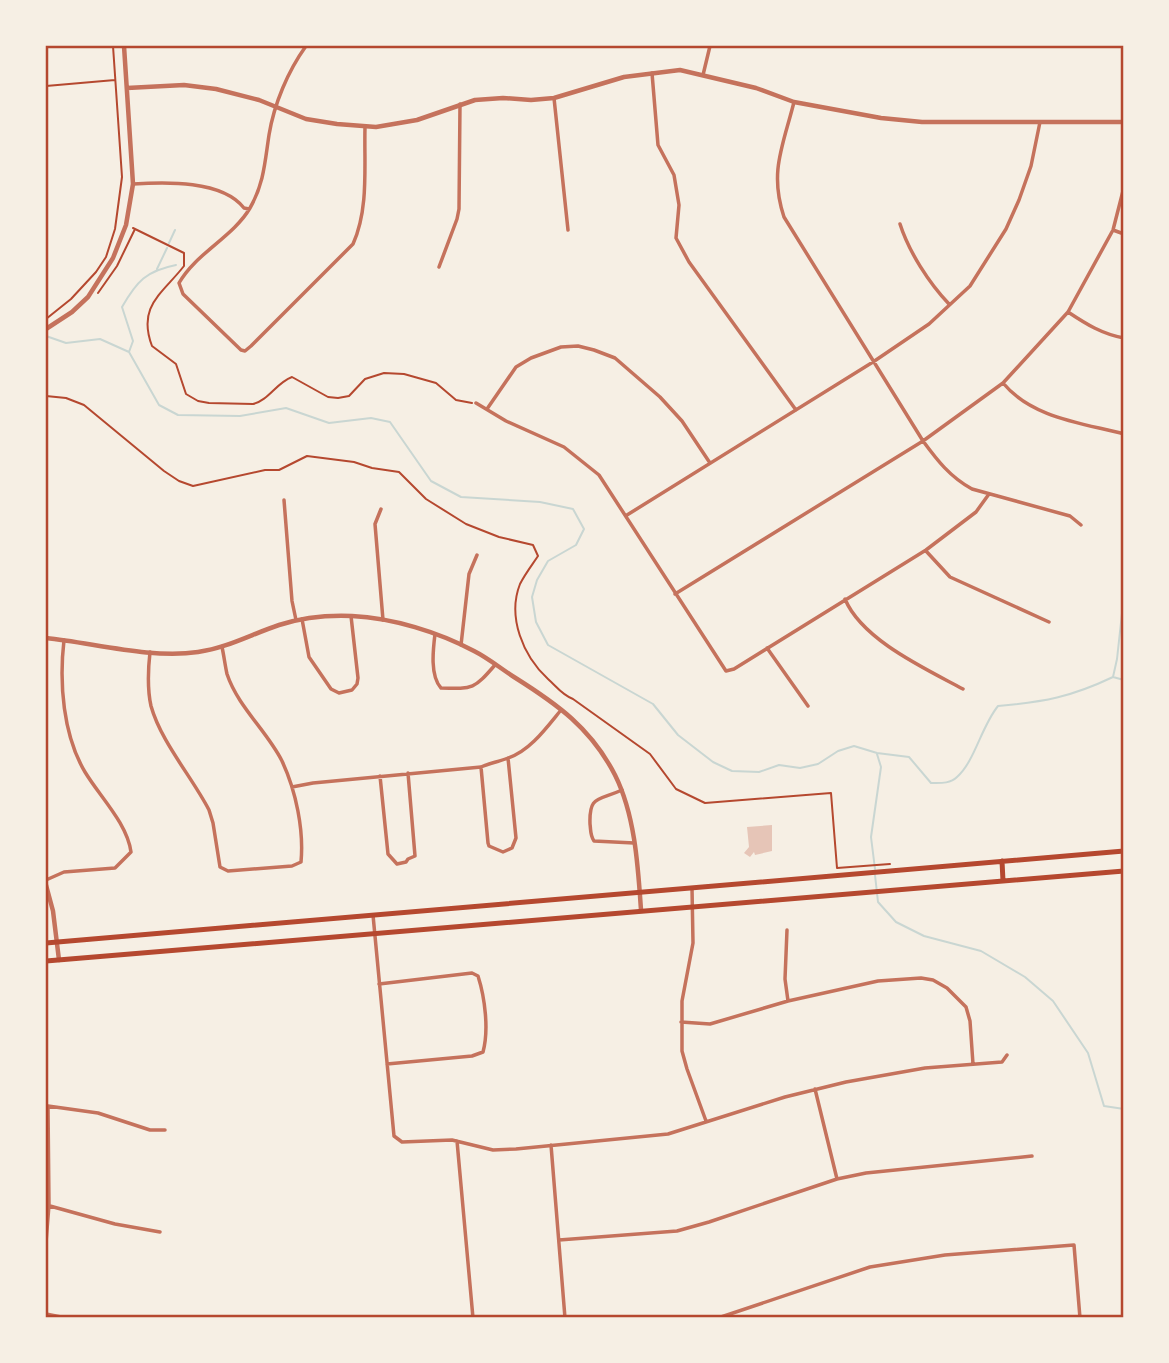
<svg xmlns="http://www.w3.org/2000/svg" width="1169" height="1363" font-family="'Fira Sans',sans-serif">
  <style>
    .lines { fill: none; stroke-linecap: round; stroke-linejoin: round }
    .stream { stroke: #c9d6d2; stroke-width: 2 }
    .building { fill: #e6c5b7 }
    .path { stroke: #b5482f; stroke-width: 2 }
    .minor { stroke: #c5725c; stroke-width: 3.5 }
    .tertiary { stroke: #c5725c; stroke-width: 4.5 }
    .secondary { stroke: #b5482f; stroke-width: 5 }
    .neatline { fill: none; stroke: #b5482f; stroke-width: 2.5 }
  </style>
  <rect width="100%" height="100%" fill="#f6efe4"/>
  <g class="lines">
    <path class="stream" d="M169,243L175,230
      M157,269L167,248
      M46,336L66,343L100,339L129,352L159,405L178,415L240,416L286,408L329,423L371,418L390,422L431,481L461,497L540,502L573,509L584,529L576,545L548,561L537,580L532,597L536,622L548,645L653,704L678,735L713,762L732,771L759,772L779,765L800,768L818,764L838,751L854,746L877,753L909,757L931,783C940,783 950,784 957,777C975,761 981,727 998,706C1044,702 1071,697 1113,677L1124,680
      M129,352L133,341L122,307C137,281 146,271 176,265
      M1113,677L1117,659L1124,595
      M875,869L871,837L881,767L877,754
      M875,875L878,902L896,922L924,936L981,951L1025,977L1053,1001L1088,1053L1104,1106L1124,1109"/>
  </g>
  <path class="building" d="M772,825V851L755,855L754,852L750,857L744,853L749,847L747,827Z"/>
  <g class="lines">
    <path class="path" d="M46,86L115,80
      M133,228L184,253V266C162,294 137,306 152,346L176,364L186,394L198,401L209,403L253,404C269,400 276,383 292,377L328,397L338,398L349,396L365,379L384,373L404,374L436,383L456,400L472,403
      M98,293L117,266L135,229
      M46,319L71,299L96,272L106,257L115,229L122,177L113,46
      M46,396L66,398L84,405L164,471L179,481L193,486L265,470H279L307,456L354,462L372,468L399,472L426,499L466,524L499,537L533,545L538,556C532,565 525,574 520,584C507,617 523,656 548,679C557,687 562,695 573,699L650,754L676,789L705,803L831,793L837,868L890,864"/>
    <path class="minor" d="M306,46C288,71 274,104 269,135C265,161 264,184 250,208C233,237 196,253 179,283L183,294L241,350L245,351L251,346L353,244C369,209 364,165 365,127
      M652,73L658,145L674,175L679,205L676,238L689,262L796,410
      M703,75L710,46
      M554,98L568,230
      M794,102C783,146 769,172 784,217L923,441C937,460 950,477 972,489L1070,516L1081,525
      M133,184C166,182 222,180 244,208L249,209
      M900,224C909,252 929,283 949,304
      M1113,230L1124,234
      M439,267L457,219L459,209L460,104
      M1068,312C1086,324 1102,334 1124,338
      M1003,383C1032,418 1082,423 1124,434
      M476,403L506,421L564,447L599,475L726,671L734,669L926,550L976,512L989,494
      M487,409L516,367L531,358L561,347L578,346L594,350L615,358L660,397L682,421L710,463
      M284,500L292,601L296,620
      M381,509L375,524L383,620
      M627,515L873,362L929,324L970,286L1006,229L1019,200L1031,166L1040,122
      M926,551L950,577L1049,622
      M675,594L923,441L1003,383L1068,312L1113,230L1124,187
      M845,599C862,640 926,669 963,689
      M302,619L309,657L331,689L339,693L352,690L357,684L358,678L351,616
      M435,634C433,650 430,676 441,688C474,689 474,689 495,665
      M461,645L469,574L477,555
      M767,648L808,706
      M150,652C148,670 147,688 151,706C161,742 192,777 209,810L213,823L220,867L228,871L292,866L301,862C304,830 296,791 282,761C267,731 238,707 227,674C225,665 224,656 222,647
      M481,767L488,843L489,846L503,852L512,848L516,838L508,758
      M380,776L388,854L397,864L406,862L408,859L415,856L408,773
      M292,787L313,783L481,767C490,763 498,762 508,758C530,751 547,727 561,710
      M622,790C598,801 589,795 590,824C591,831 590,835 594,841L634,843
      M46,880L64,872L115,868L131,852C127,823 100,797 85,772C63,735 59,683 64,640
      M692,888L693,943L682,1001V1051L687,1069L706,1121
      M373,915L394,1136L402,1142L452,1140L493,1150L516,1149L668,1134L785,1097L846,1082L925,1068L1002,1062L1007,1055
      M787,930L785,979L788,1001
      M379,984L472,973L478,976C485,998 489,1030 483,1052L472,1056L387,1064
      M681,1022L710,1024L788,1001L878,981L921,978L933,980L947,988L966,1007L970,1021L973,1064
      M815,1089L837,1179
      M48,1106L98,1113L150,1130H165
      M457,1141L473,1318
      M551,1145L565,1318
      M50,1206L115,1224L160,1232
      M559,1240L677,1231L709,1222L837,1179L866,1173L1032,1156
      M46,1242L49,1205L48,1106
      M46,1314L66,1318
      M718,1318L870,1267L945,1255L1074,1245L1080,1318"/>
    <path class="tertiary" d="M127,88L184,85L216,89L259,100L306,119L337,124L376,127L417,120L475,100L503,98L531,100L554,98L624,77L680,70L756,88L794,102L881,118L922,122H1124
      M46,329L72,312L88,297L113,258L126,225L133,184L124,46
      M46,638C94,643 151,659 198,652C227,648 252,634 279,625C301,618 329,615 352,616C393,618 438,632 474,651C488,658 500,668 514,677C557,704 591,728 615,775C635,815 638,866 641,910
      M46,885L53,911L59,960"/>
    <path class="secondary" d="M1002,861L1003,881
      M46,943L1124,851
      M46,961L1124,871"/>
  </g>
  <rect width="1169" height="1363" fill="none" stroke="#f6efe4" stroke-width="94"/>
  <rect x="47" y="47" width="1075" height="1269" class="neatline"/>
</svg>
